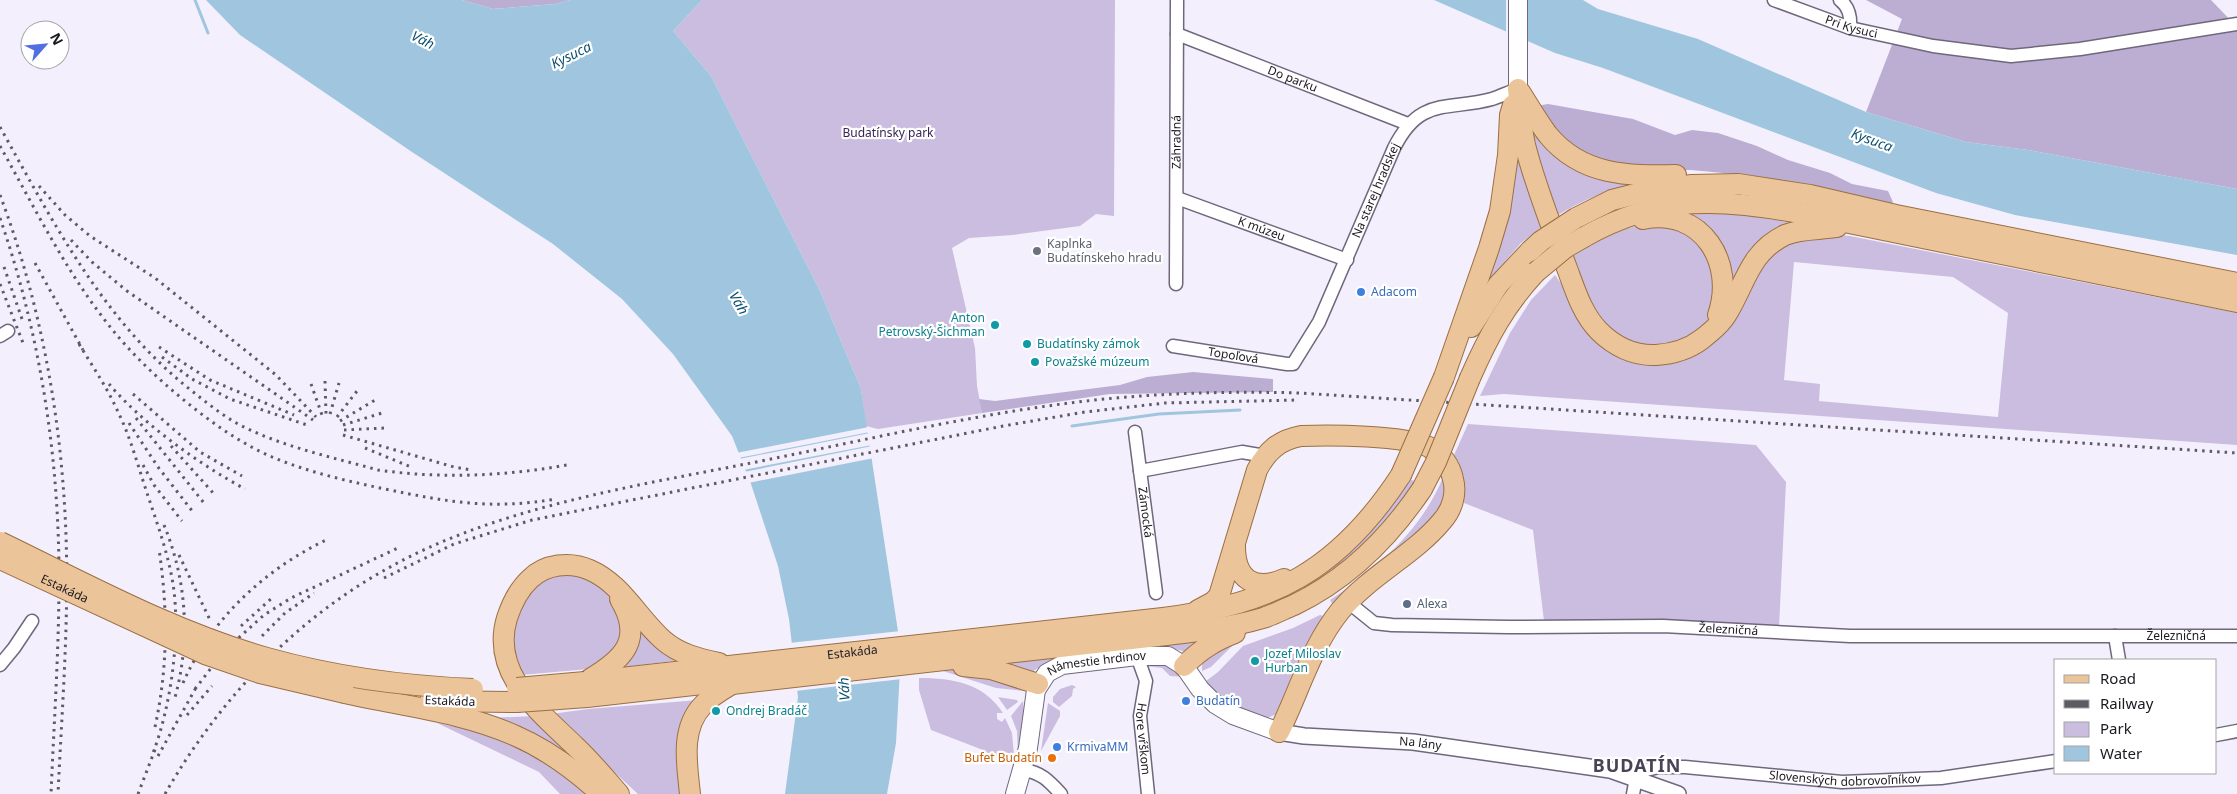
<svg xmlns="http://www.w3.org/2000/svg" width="2237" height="794" font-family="'Noto Sans',sans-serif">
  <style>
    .green { fill: #cabde0; fill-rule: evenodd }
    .forest { fill: #bcaed2 }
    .water { fill: #9fc6de }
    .pier { fill: #f4effd }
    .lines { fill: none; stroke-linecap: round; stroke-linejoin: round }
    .stream { stroke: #9fc6de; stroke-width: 3 }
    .minor-casing { stroke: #6f677c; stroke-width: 15 }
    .tertiary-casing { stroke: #6f677c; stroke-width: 18 }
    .secondary-casing { stroke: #6f677c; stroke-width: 20 }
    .primary-casing { stroke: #9a6f43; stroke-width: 22 }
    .minor { stroke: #fff; stroke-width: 12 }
    .tertiary { stroke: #fff; stroke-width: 15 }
    .secondary { stroke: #fff; stroke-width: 18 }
    .primary { stroke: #ebc499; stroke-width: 20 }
    .rail { stroke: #5e5a64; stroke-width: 3; stroke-dasharray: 2.5 5; stroke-linecap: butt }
    .primary-bridge-casing { stroke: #9a6f43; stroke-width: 22; stroke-linecap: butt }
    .primary-bridge { stroke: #ebc499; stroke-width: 20 }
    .worship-dot { fill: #6b7280; stroke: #fff; stroke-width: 2 }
    .shop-dot { fill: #3f7fe0; stroke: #fff; stroke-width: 2 }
    .culture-dot { fill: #0f9aa8; stroke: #fff; stroke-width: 2 }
    .service-dot { fill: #5c6f8a; stroke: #fff; stroke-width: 2 }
    .food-dot { fill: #e8710a; stroke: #fff; stroke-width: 2 }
    .labels { text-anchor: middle; stroke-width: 4.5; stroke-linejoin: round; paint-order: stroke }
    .street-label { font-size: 12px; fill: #1c1921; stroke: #fff }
    .park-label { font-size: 12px; fill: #392453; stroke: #fff }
    .worship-label { font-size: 12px; fill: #5b616d; stroke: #fff; text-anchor: start }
    .shop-label { font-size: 12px; fill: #366cbe; stroke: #fff; text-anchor: start }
    .culture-label { font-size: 12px; fill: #0d838f; stroke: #fff; text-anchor: start }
    .service-label { font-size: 12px; fill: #4e5e75; stroke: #fff; text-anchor: start }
    .food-label { font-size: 12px; fill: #c56008; stroke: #fff; text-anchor: end }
    .water-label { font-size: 14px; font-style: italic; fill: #0c5172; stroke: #fff }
    .district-label { font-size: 18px; font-weight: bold; letter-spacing: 1px; fill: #4a4356; stroke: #fff }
  </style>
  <rect width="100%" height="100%" fill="#f4effd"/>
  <path class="green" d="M702,0H1115L1114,216L1096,214L1080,226L1013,235L969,238L952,248L975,348L977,386L982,413L878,429L866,426L861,389L820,291L711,76L673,31Z
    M1513,117L1544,225L1521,243L1486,283Z
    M1533,124L1638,182C1609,189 1580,201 1555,217L1531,142Z
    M1721,211L1798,224L1730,285L1678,213Z
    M1648,223L1683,228L1714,258L1712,313L1706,323L1698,331L1679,343L1647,347L1626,341L1600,320L1569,259C1595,242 1619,229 1648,223Z
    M1821,233L1850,236L2237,313V445L1504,394L1480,396L1510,333L1531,300L1555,275L1565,289L1580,321L1674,361L1753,273L1784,243ZM1794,262L1953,277L2008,313L1998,417L1819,401L1820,384L1784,380Z
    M1468,424L1756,445L1786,482L1779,627L1544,621L1533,530L1464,503L1454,455Z
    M1444,475C1448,492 1442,504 1434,518L1332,609L1330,607L1333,605L1330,600C1378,568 1422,530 1444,475Z
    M1410,479L1414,481C1381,541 1322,588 1257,610C1244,614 1230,620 1216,621C1205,622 1193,622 1182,622L1359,543L1378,524Z
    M560,573L579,575L597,583L614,600L624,643L589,669L521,675C504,645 513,605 539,583C544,578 553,576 560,573Z
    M1320,615L1327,617L1279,713L1267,718C1244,710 1219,702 1206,681L1218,672L1243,646L1293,628Z
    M634,626L681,660L623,667Z
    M1212,635L1186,652L1164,646L1059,659L1044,664L1029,674L989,663Z
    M1231,643L1232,646L1211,667L1202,671V657Z
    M1143,661L1166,662L1184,677L1170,676L1162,668L1145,666Z
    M940,670H968L1022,687L1024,691L996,688Z
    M919,678C952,678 984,683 1003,713H997V719L1002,722L1005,718L1012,733L1014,756C1002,758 993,758 983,750L931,730L919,690Z
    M1072,685L1076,687L1073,689L1072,696L1059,707L1053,702V697L1060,689Z
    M998,697L1017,700L1018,702L1007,710Z
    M699,700L684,794H638L551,714L588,709Z
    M1023,701L1025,725L1018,756L1017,731L1011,716Z
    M1048,703L1060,711V716L1041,751Z
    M535,716L612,789L488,718Z
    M437,723L466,729L522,747L593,794H560L539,772Z"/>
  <path class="forest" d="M462,0H570L555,4L493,9Z
    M1866,0H2211L2237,27V189L2028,150L1966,142L1866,112L1902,19Z
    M1548,104L1633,119L1675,135L1692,130L1718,133L1757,146L1788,160L1830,173L1852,184L1888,191L1893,202L1891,204L1755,176L1691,170H1637L1573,151L1536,106Z
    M1193,372L1273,379V392L1110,394L982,413L979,399L995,401L1120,385L1147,377Z"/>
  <path class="water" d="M206,0H462L493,9L555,4L570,0H702L673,31L711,76L820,291L861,389L901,651L896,743L887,794H785L798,697L789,619L778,566L751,484L732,436L673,354L622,299L553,244L412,152L240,35Z
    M1434,0H1583L1598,9L1698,39L1866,112L1966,142L2028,150L2237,189V255L2015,215L1936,193L1603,68L1555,53Z"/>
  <path class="pier" d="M1506,0H1528V44L1506,34Z
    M869,427L870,432L738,458L736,453Z
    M870,433L872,445L743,470L739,459Z
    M872,446L874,458L748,483L744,472Z
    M901,631L904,651L792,667L789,643Z
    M903,657L902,679L795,691L792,669Z"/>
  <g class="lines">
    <path class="stream" d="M195,0L208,33
      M1072,426L1159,414L1240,410"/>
    <defs>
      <g id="minor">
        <path id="s1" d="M1774,0L1850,28L1933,46L2011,56L2080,49L2237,24"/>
        <path d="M1840,0C1849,7 1851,16 1850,28"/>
        <path id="s2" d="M1177,34L1408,124"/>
        <path id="s3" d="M1177,198L1347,260"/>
        <path id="s4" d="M1176,284L1177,0"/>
        <path d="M0,336L8,331"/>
        <path id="s5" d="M1173,346L1287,364H1293L1319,322L1394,148C1420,96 1447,111 1492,99C1501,96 1509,92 1518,89"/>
        <path id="s6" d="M1135,432L1156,593"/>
        <path d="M1140,471L1242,452L1265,456"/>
        <path id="s7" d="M1348,602L1374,623L1392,625L1508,627L1663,626L1850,636H2237"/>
        <path d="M2115,636L2119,660"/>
        <path id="s8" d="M1137,656L1146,681L1140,716L1148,794"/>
        <path d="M0,665L14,648L32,621"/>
        <path d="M2216,735L2237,731"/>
        <path d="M1023,770C1041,772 1049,781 1061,794"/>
        <path id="s9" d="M1633,794L1636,778L1646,770L1659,767H1685L1842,782L1941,778L2056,761"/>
      </g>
      <g id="tertiary">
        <path id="s10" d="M1279,732L1304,736L1413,742L1610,770L1678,794"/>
      </g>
      <g id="secondary">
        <path d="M1518,0V89"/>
        <path id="s11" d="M1015,794L1028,748L1036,690L1047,673L1062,665L1137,656H1168L1184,666L1200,689L1215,704L1233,715L1279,732"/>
      </g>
      <g id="primary">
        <path d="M1518,89C1520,107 1521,127 1525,145C1535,185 1551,225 1565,263C1574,286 1581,313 1599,331C1614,346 1634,356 1656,355C1672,354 1689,349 1702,339C1712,331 1722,323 1728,312C1746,282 1750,252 1785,235C1802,228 1820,230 1837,227"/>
        <path d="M1520,92C1529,106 1538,122 1548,135C1582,176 1628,176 1676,175"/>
        <path d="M1576,218L1612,200L1651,190L1692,185L1738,184L1810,195L1896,215L2237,283"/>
        <path d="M1643,219C1702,207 1736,263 1718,315"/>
        <path d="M1584,237C1662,193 1720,199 1805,214L2237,302"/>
        <path d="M1471,327L1498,285L1530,251"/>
        <path d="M1444,377L1489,248L1500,211L1508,155L1510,115L1513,105"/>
        <path d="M1470,378C1488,337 1505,305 1536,272"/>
        <path d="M1235,546C1235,579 1254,592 1284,579"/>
        <path d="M1198,610L1213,602L1219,596L1257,470C1267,451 1279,440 1301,436C1330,435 1405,435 1429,447C1441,454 1450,465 1453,479C1457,494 1452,510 1442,521C1415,554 1369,576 1340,611C1311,647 1299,692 1279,732"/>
        <path d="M963,666L991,669L1038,684"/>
        <path d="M1184,666C1200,650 1214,641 1235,633"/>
        <path d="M590,679C624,659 644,639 620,599"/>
        <path id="s12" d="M585,682L1163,618C1274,604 1339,570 1401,475"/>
        <path d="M345,693C402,706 463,712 516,736C548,750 576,771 601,794"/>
        <path d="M587,697L711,683L732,684L1158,636C1193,632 1229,628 1263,618C1273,615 1284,609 1294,605C1348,579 1389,538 1422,489"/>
        <path d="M430,701L517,702"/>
        <path d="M619,794C605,778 591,761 576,747C540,712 490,674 507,618C512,603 518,590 530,579C545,564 570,561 590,570C622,584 638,618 663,640C679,654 699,659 719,663"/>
        <path d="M690,794C687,764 680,729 703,705C711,696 722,690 732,684"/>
      </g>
    </defs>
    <use href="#minor" class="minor-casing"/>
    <use href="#tertiary" class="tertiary-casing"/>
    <use href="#secondary" class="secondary-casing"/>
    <use href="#primary" class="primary-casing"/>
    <use href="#minor" class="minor"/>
    <use href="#tertiary" class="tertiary"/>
    <use href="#secondary" class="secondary"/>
    <use href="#primary" class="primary"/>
    <path class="rail" d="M0,127C53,222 104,322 192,391C207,403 222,415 238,424C282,447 332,457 378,470C441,479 505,476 567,465
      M0,146C31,201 60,260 98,311C124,347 155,377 190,405C215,425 242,444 272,457C308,472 347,481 385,489C448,502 491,510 556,499
      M39,186L65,215L90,236L155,278L276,375L316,417
      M0,195C41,304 62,420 66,536C69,622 62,708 58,794
      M0,218C40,334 59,456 59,578C59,650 54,722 51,794
      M71,240L92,262L127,291L313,420
      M35,263L83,350
      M4,267L22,319
      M0,284L23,343
      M79,344C93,367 108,389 119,414C131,439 138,466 147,493C157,523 168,553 173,584C181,634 171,706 153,753
      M159,347L210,380L294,415
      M162,357L192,379L230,399L310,426
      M325,381L326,414
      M109,384C143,424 199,464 245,489
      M311,384L322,415
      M133,394L200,452L242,476
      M330,414L339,383
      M337,417L357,391
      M136,418L204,503
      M340,421L375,400
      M129,423L158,467L193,512
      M343,425L382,413
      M344,430L384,428
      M343,435L454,467L471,470
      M171,446L215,495
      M365,448L411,467
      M143,465L154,485L182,521
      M164,525C187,581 191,642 174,701
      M179,555L210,620
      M384,578L454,544L532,520L1003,426L1085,412L1165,403L1299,400
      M241,626L272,598
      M262,636L285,613L314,593
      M183,683C211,619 264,570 326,540
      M195,689L225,650L264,615L291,598L400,547
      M187,715L212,686
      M155,727C168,667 168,610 159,549
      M158,756L198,684
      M138,794L156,747
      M165,794C217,703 291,623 383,571C490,509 629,487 751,463C862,441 973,414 1086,401C1157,393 1229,391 1300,393L2237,453"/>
    <defs>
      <g id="primary-bridge">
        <path d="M1530,251L1541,241L1576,218"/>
        <path d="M1536,272L1565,248L1584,237"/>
        <path d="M1401,475L1444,377"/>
        <path d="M1422,489L1436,462L1470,378"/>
        <path d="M0,542C87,584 174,632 267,658C335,677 403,686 473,689"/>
        <path id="s13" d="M0,559L205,654L260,673L345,693"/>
        <path d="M517,688L585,682"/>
        <path d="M517,702L587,697"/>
      </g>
    </defs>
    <use href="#primary-bridge" class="primary-bridge-casing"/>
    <use href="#primary-bridge" class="primary-bridge"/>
  </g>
  <circle class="worship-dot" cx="1037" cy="251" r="5"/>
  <g class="shop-dot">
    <circle cx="1361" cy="292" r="5"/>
    <circle cx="1186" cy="701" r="5"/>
    <circle cx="1057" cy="747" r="5"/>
  </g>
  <g class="culture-dot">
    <circle cx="995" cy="325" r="5"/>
    <circle cx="1027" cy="344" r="5"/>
    <circle cx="1035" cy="362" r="5"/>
    <circle cx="1255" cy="661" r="5"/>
    <circle cx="716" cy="711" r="5"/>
  </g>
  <circle class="service-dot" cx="1407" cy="604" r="5"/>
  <circle class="food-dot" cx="1052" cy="758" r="5"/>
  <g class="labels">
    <g class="street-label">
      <text dy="4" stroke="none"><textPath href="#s1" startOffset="82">Pri Kysuci</textPath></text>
      <text dy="4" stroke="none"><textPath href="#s2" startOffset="124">Do parku</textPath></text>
      <text dy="4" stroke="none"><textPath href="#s4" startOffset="142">Záhradná</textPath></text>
      <text dy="4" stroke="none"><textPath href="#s5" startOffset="314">Na starej hradskej</textPath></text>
      <text dy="4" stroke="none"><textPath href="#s3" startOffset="90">K múzeu</textPath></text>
      <text dy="4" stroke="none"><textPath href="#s5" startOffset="61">Topoľová</textPath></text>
      <text dy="4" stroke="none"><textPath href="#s6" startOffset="81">Zámocká</textPath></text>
      <text dy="4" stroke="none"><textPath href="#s13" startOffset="71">Estakáda</textPath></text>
      <text dy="4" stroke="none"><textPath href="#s7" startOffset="388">Železničná</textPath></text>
      <text dy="4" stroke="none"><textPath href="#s7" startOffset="836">Železničná</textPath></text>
      <text dy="4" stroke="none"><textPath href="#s12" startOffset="269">Estakáda</textPath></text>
      <text dy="4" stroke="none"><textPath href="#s11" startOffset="178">Námestie hrdinov</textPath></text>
      <text transform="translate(450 701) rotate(2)" y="4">Estakáda</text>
      <text dy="4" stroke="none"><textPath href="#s8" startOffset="85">Hore vŕškom</textPath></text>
      <text dy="4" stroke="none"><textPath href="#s10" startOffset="142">Na lány</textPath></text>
      <text dy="4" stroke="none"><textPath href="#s9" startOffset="229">Slovenských dobrovoľníkov</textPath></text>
    </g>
    <g class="park-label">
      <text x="888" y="137">Budatínsky park</text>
    </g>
    <g class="worship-label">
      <text x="1047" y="248">Kaplnka<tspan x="1047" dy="14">Budatínskeho hradu</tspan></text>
    </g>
    <g class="shop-label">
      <text x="1371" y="296">Adacom</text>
      <text x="1196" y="705">Budatín</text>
      <text x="1067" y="751">KrmivaMM</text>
    </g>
    <g class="culture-label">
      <text x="985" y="322" text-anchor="end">Anton<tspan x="985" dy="14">Petrovský-Šichman</tspan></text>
      <text x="1037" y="348">Budatínsky zámok</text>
      <text x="1045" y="366">Považské múzeum</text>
      <text x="1265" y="658">Jozef Miloslav<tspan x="1265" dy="14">Hurban</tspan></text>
      <text x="726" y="715">Ondrej Bradáč</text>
    </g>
    <g class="service-label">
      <text x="1417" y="608">Alexa</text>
    </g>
    <g class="food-label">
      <text x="1042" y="762">Bufet Budatín</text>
    </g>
    <g class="water-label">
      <text transform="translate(423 40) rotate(26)" y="5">Váh</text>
      <text transform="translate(571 55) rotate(-26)" y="5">Kysuca</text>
      <text transform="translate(1872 140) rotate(20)" y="5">Kysuca</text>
      <text transform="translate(739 303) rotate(60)" y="5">Váh</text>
      <text transform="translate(844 689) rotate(-92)" y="5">Váh</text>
    </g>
    <g class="district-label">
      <text x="1637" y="772">BUDATÍN</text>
    </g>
  </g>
  <rect x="2054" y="659" width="162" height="115" fill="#ffffff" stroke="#a4a3a6"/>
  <rect x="2064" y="675" width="25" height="8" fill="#ebc499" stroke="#a4a3a6"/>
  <text x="2100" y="684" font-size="15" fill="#1c1921">Road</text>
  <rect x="2064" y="700" width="25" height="8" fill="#5e5a64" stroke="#a4a3a6"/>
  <text x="2100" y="709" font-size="15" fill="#1c1921">Railway</text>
  <rect x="2064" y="722" width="25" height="15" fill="#cabde0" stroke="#a4a3a6"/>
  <text x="2100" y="734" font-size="15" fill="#1c1921">Park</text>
  <rect x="2064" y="746" width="25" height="15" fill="#9fc6de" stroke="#a4a3a6"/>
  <text x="2100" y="759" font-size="15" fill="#1c1921">Water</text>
  <g transform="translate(45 45) rotate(63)"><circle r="24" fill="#ffffff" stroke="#a4a3a6"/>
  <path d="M0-4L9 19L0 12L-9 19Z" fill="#506fe3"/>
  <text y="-8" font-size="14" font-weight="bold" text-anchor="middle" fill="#1c1921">N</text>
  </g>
</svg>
